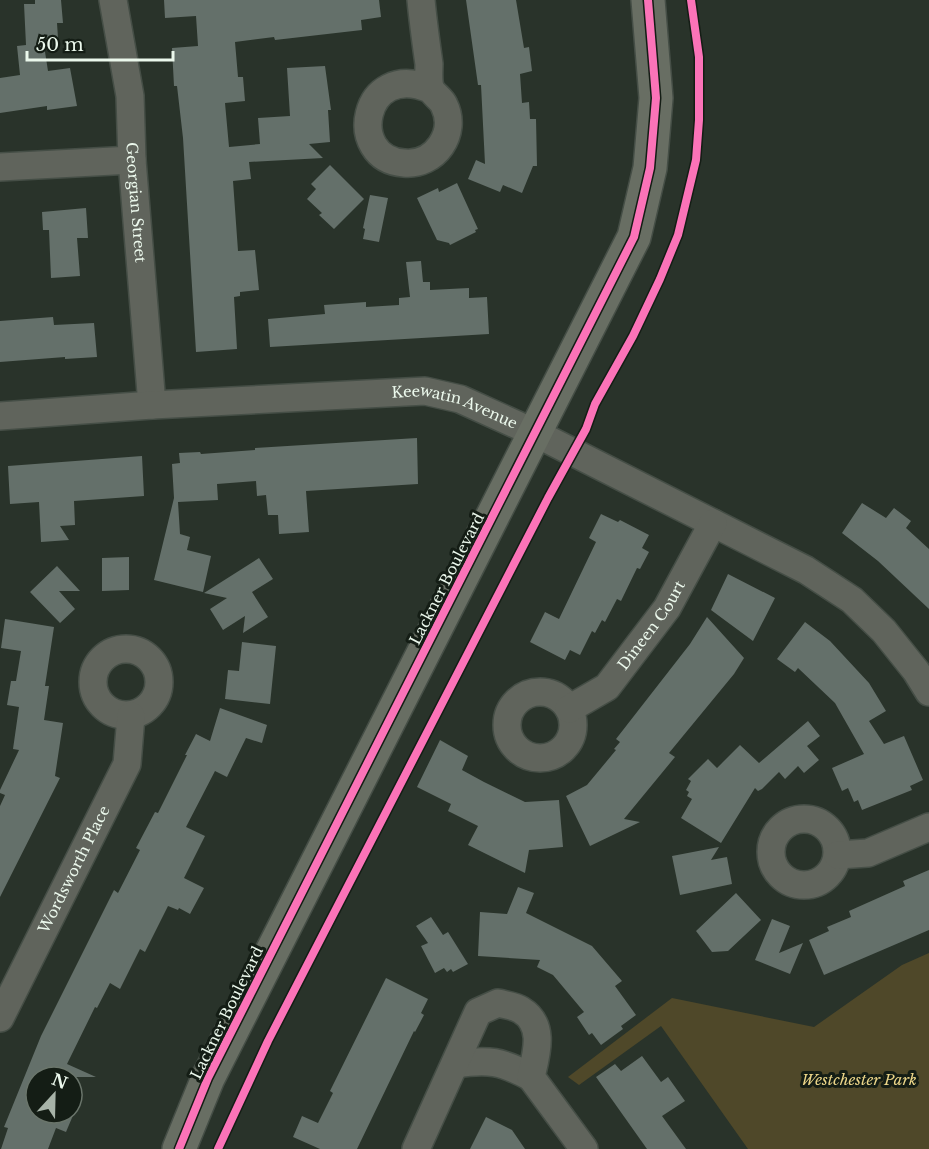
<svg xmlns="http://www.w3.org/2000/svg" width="929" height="1149" font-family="'Libre Baskerville',serif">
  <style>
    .green { fill: #4f4829 }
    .building { fill: #64706a }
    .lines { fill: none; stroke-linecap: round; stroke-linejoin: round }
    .minor-casing { stroke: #454e46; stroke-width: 30 }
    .major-casing { stroke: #454e46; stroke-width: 36 }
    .minor { stroke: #60645c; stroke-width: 27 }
    .major { stroke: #686e63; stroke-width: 33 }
    .cycleway-casing { stroke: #141d15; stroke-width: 11 }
    .cycleway { stroke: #fb73b8; stroke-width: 8 }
    .labels { text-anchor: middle; stroke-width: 6; stroke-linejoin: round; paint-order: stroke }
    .street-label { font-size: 15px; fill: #ebf8ec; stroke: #141d15 }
    .park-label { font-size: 15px; font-style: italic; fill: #ecd689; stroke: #141d15 }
  </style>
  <rect width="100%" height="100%" fill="#29332a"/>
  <path class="green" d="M929,953V1149H748L661,1026L579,1085L568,1077L672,998L814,1027L902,965Z"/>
  <path class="building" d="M35,0H61L63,23H57L58,38L43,39L48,71L70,68L77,106L47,110V106L0,113V78L20,75L17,46L26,45L24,4H35Z
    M164,0H379L381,17L361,20L362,30L275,40L274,37L235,42L238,77H243L245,101L225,103L229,147L260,144L258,118L290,116L287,68L325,66L331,110H328L330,142L309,144L323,158L249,162L251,179L233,181L238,251L255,250L259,290L240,292V296L234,297L237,349L196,352L183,138L177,86H174L172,48L198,46L196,16L165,18Z
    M466,0H516L524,48L529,47L532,71L520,74L522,103L529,102L530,119H536L537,166H533L522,193L503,185L500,192L468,179L476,160L485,164L481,85H478Z
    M330,165L364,199L334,229L319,215L322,213L307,199L316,189L311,184Z
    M457,183L478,229L475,230L476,232L450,245L449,243L437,240L417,198L438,188L439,192Z
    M370,195L388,198L379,242L363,239L365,229L363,228Z
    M86,208L88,238H77L80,276L51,278L49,230H43L42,212Z
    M421,261L423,282H430V290L469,288V298L487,297L489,334L270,347L268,319L325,314L324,305L366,302V307L399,305V298L410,297L406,262Z
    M53,317L54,325L94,323L97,357L65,359V357L0,362V321Z
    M417,438L418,484L306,491L309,532L279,534L278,515H268L266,495L257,496L256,481L217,484L218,500L178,502L180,534L190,537L187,550L211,556L203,592L154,580L174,498L172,464L180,463L179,453L200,452L201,454L255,450V448Z
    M142,456L144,496L74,501L75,525L60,526L69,540L41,542L39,502L10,504L8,466Z
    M862,503L886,518L894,508L911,521L906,528L929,549V609L878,561L842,533Z
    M601,514L618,522L620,520L649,535L642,548L649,552L640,569L637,568L621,601L617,599L605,622L602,620L595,633L592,631L580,655L570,650L565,660L530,642L545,612L559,619L596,542L589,538Z
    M129,557V590L102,591V558Z
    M259,558L273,579L252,592L268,617L243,633L245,616L223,630L210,609L227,598L204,593Z
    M57,566L80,591H59L75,609L60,623L30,592Z
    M728,574L775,598L753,641L711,610Z
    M707,617L744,658L734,674L669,753L675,757L624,819L640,822L590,846L566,796L587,785L616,750L614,749L620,742L616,739L690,644Z
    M5,619L54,627L45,686H49L44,720L63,723L55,776L60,778L0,897V806L5,795L0,793V790L19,750L13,749L19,707L7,705L11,681H16L21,651L1,648Z
    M805,622L830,641L869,683L886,711L869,721L884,744L904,736L923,780L910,786L912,790L862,810L858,800L854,802L848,788L842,791L832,768L864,754L835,703L798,668L795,672L777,659Z
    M242,642L276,646L270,704L225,699L228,670L239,671Z
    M220,708L267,725L262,743L246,738L227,777L215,771L186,827L205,836L184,878L204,888L190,914L179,908L178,910L168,906L145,952L140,949L120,989L110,983L97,1008L95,1007L67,1064L96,1077H36V1113H74L66,1132L56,1128L48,1149H1L8,1128L4,1127L41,1036L114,890L118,893L140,850L136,848L155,812L158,813L187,755H185L196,734L210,741Z
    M808,721L820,736L807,746L819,760L804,773L798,766L785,779L779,772L762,789L758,791L755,788L721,843L681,818L692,799L687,796L689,792L686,790L691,781L688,779L708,759L717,768L740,745L759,763Z
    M440,740L468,756L462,770L484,782L525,802L559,800L563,847L529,850L525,873L468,845L478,826L448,811L451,804L417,787Z
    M719,847L711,860L727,857L732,884L680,895L672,856Z
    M929,870V930L824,975L809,940L829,931L827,927L851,917L849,911L905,886L903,881Z
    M518,887L534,893L526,913L592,946L622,981L615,986L636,1015L621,1026L623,1029L601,1045L592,1033L589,1035L577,1017L584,1012L553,975L537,967L540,960L478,956L480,912L507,914Z
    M736,893L761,920L728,951L712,952L696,931Z
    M431,917L443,935L448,932L468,964L453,972L451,969L447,972L444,968L435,973L421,946L428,943L416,926Z
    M772,919L790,926L779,953L803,943L790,974L755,960Z
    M386,978L428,999L421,1013L424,1015L415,1032L414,1031L357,1149H320L293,1137L302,1116L318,1123L333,1093L330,1091Z
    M642,1056L661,1082L668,1077L685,1101L662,1116L686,1149H647L596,1077L615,1064L621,1071Z
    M486,1117L512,1130L525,1149H470Z"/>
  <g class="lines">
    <defs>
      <g id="minor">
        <path id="s1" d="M113,0L130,96L132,160L152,405"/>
        <path d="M421,0C423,21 426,43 429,64C429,71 428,80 430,87C432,94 441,98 444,105C458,133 435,166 404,163C345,159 362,60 430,89"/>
        <path d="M0,167L132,160"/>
        <path id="s2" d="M0,416L152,405L425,391L460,399L535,433L806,570L852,600L884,631L916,671L929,692"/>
        <circle cx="126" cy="682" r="33"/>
        <circle cx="540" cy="725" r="33"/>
        <path id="s3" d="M569,709L607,687L667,608L713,523"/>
        <circle cx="804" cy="852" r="33"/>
        <path d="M838,855L868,853L929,827"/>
        <path id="s4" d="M0,1018L127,764L131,716"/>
        <path d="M455,1064C489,1059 501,1061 531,1077"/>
        <path d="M416,1149L478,1012L498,1003C505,1005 515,1006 521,1010C546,1025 536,1055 531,1077L584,1149"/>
      </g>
      <path id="major" d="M179,1149L208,1078L634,237L650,168L656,98L648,0"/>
    </defs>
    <use href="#minor" class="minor-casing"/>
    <use href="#major" class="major-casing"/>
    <use href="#minor" class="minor"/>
    <use href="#major" class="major"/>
    <defs>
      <path id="cycleway" d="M179,1149L208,1078L634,237L650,168L656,98L648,0
        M218,1149L268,1041L548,498L586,429L595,404L633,336L660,279L678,235L696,160L699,120V57L691,0"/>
    </defs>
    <use href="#cycleway" class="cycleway-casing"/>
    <use href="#cycleway" class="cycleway"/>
  </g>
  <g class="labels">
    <g class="street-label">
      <text dy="5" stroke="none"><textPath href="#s1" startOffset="204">Georgian Street</textPath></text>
      <text dy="5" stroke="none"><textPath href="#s2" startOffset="458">Keewatin Avenue</textPath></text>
      <text transform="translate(447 579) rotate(-63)" y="5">Lackner Boulevard</text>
      <text dy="5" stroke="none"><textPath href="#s3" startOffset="120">Dineen Court</textPath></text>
      <text dy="5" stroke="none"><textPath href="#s4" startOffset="166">Wordsworth Place</textPath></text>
      <text transform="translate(227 1013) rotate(-64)" y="5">Lackner Boulevard</text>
    </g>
    <g class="park-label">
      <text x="859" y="1085">Westchester Park</text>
    </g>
  </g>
  <g transform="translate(54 1095) rotate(22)"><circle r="28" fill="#141d15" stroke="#6a756b" stroke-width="1.5"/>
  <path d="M0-4.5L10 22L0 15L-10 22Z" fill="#a7b3a8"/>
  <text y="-9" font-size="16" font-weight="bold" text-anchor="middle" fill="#ebf8ec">N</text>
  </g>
  <path d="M27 51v9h146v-9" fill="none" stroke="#ebf8ec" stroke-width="3"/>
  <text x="36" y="51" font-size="18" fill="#ebf8ec" stroke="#141d15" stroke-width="4.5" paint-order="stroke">50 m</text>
</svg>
